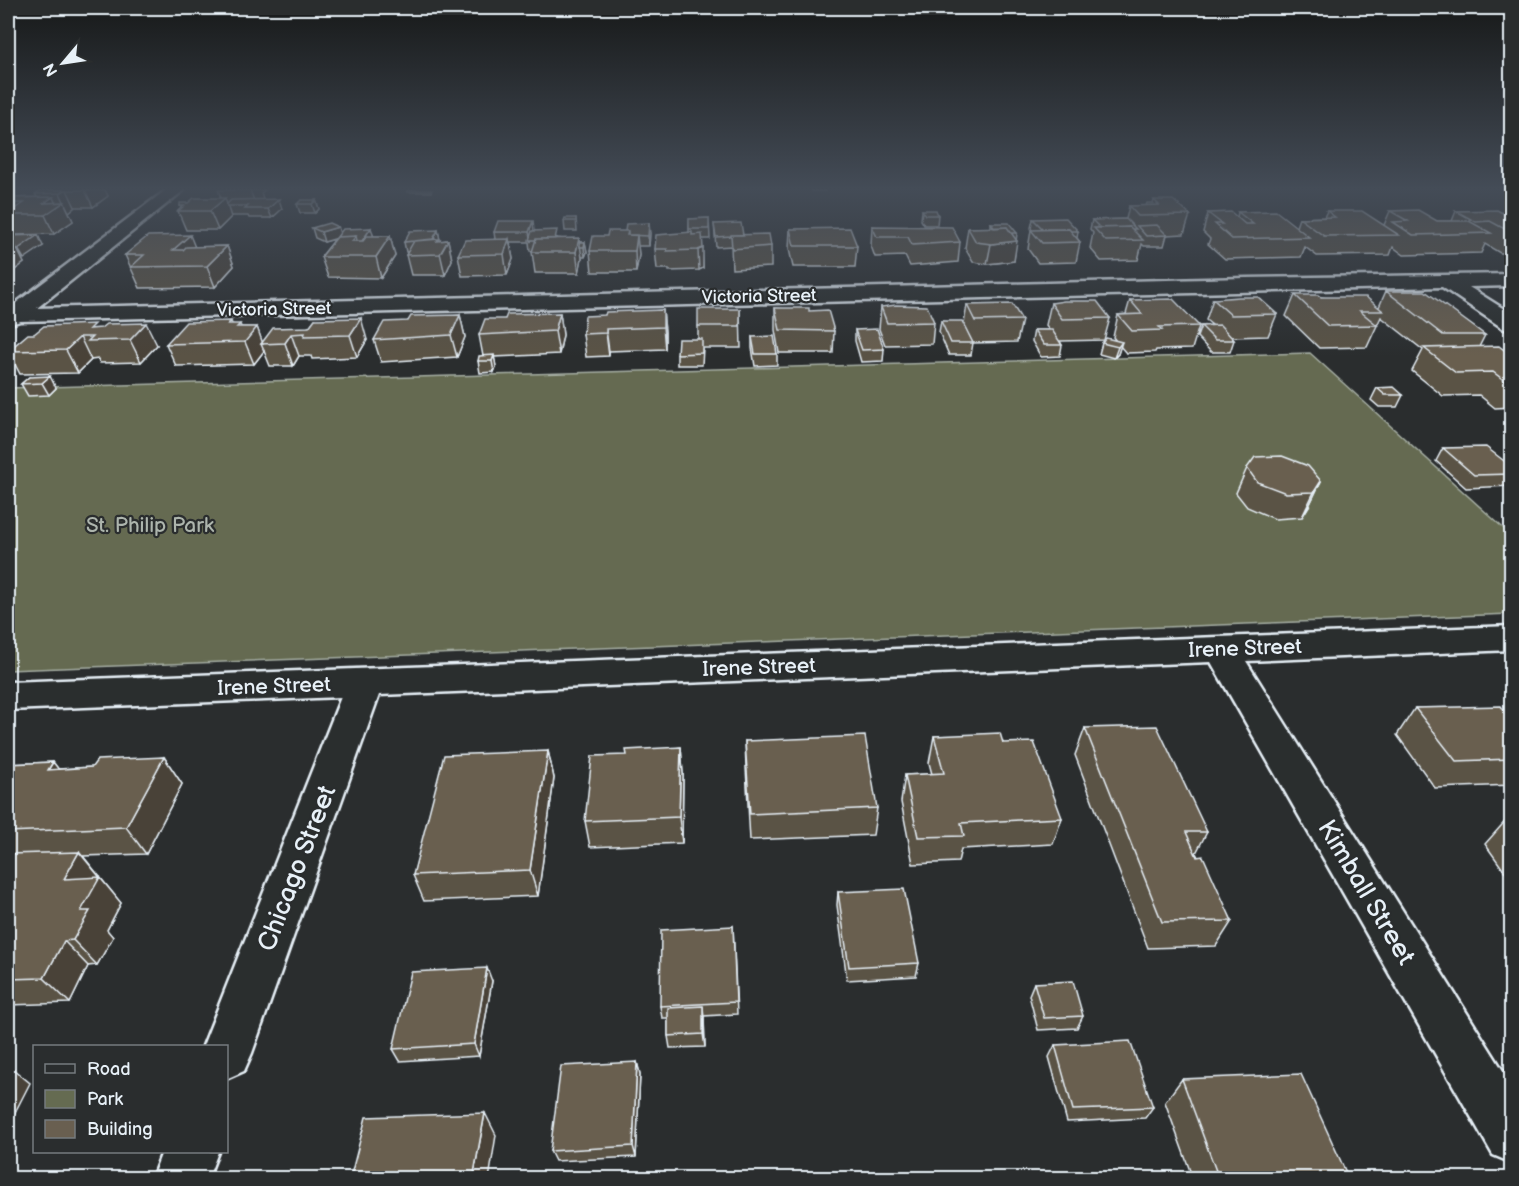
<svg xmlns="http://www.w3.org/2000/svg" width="1519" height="1186" font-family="'Balsamiq Sans',sans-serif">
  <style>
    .green { fill: #656b51; stroke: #a6aea4; stroke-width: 1.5 }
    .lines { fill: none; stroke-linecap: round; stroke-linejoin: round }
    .minor-casing { stroke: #e8f1f8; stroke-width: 5 }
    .minor { fill: #2a2d2e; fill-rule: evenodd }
    .wall { fill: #5a5245; stroke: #e8f1f8; stroke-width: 1.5 }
    .shaded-wall { fill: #4a4238; stroke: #e8f1f8; stroke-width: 1.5 }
    .building { fill: #695f50; stroke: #e8f1f8; stroke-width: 1.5 }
    .labels { text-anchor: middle; stroke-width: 4.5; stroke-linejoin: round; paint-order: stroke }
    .far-street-label { font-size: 18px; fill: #e8f1f8; stroke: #2a2d2e }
    .park-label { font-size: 21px; fill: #adb5ad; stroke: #2a2d2e }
    .street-label { font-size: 21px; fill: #e8f1f8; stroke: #2a2d2e }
    .near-street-label { font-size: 26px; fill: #e8f1f8; stroke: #2a2d2e }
  </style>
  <rect width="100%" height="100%" fill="#2a2d2e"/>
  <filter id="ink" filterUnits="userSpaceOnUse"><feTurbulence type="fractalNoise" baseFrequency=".0167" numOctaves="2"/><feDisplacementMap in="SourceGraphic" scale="12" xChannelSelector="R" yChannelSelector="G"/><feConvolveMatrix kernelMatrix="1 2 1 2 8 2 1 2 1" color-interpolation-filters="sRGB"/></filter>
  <g filter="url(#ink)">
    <path class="green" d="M1310,353L1511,535V614L8,670V388Z"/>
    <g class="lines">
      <defs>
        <path id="minor" d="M166,190H184L37,308L1246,278L1512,274V286L1469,287L1512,314V330L1504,329L1442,287L20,321L8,325V309Z
          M1512,626V650L1246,661L1512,1085V1163L1493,1155L1211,662L379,695L252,1053L244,1071L226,1079V1046H203L341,697L8,710V682Z
          M162,1152H218L208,1178H152Z"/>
      </defs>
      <use href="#minor" class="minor-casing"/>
      <use href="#minor" class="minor"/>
    </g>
    <path class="wall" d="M42,190H105L108,196L93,207H75L69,212L73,221L54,234L14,235L8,222V198L37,197L35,194Z
      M218,190H265L261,193L263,199L282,209L272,218H249L248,216H231V217L218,230H186L178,211L181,208L180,206L188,203L221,198Z
      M408,190H432L431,192H408Z
      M811,190H825V191H812Z
      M1512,198V217L1504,212Z
      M316,200L319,209L315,213H300L297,204Z
      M1154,200L1190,215L1184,234L1166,235H1167L1164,246H1144L1142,244L1138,260L1101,261L1090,248L1093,233L1090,229L1092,220L1126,219L1129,206H1146L1147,203H1153Z
      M922,210L938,215L937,225H924L921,220Z
      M1327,211L1384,225L1390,211L1437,221H1452L1456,211L1512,218V253H1500L1485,244L1481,253L1404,255L1393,247L1390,255L1317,256L1305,247L1301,257L1225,259L1208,244L1210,239L1203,232L1208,213L1237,217L1238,212L1296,227L1299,218L1324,217Z
      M576,218L577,231H565L564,221Z
      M709,218L710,239H702L703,268L699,270L669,271V269H657L655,249L689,232V219Z
      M1033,219L1078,231L1077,238L1080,242L1076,262L1038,263L1028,249L1031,230H1032L1031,228Z
      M991,223L1017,233L1014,261L987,264L973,262L965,248L968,228H991Z
      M714,224L771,246V267L732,269L731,246L716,247Z
      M872,226L960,242L958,262L910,266L905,256L875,257L871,246Z
      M338,227L340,232L371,228L373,236H390L395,256L381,278L328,277L321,257L335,239L324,242L315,238L312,228Z
      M790,229L857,246L855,267H793L789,249Z
      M438,230L440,241L448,240L452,260L445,275H411L406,255L408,252H406L404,242Z
      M534,231L558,238L580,242H585L587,252L585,257H582L579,273H535L532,252V251H530L529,242H510L513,259L507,275L462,276L458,255L495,239L494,232Z
      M650,233L649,246H638L639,255L636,272H592L590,251L607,236Z
      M8,236L43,246L22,259L24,263L8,275Z
      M227,246L234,266L215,287L140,288L125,255L195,247Z
      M1386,291L1485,335L1479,347L1512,356V407L1495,408L1479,395L1443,396L1412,371L1423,350L1381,317L1367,347L1319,348L1286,316L1295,295L1321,297L1379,307Z
      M1213,299L1277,314L1268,336L1231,337L1234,340L1230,352H1211L1197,337L1201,326L1212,325L1206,320Z
      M1130,300L1199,326L1192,349L1156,350L1155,352L1126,353L1120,346L1118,354L1114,358L1099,354L1102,343L1116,341L1113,337L1118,315L1126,314Z
      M1051,303L1110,318L1104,340L1060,341L1062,345L1060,356L1041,357L1032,341L1034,330H1049L1046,325Z
      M967,305L1022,320L1017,342L973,343L971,355H949L939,332L941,321L964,324Z
      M881,307L934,322L932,344L885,345L879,329Z
      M775,308L809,311L834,331L833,353H779L775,330Z
      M740,309L741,348H703L702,365H677V354L698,339V326Z
      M663,310L665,332V349L609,351V356L586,357L583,334L605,315Z
      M560,313L563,335L559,354L494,357L496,367L494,372L480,373L478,361L483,356L479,335L505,319Z
      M460,315L465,337L457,357L381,362L374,340L408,321Z
      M315,319L367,340L357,357L312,359L311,356H299L293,366H270L264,351L254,364L176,366L166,344L231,321L232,324L241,327H257L262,342L309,327Z
      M96,329L157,345L141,362L100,363L98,359L91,360L78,373L20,374L8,351Z
      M855,330L884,349L883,361L861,362L855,341Z
      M752,337L777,354V365L755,366L752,348Z
      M29,377L56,388L49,395L28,396L21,384Z
      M1377,388L1403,395L1397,407H1379L1371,400Z
      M1443,448L1512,467V485L1511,486L1466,488L1436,461Z
      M1247,468L1321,481L1309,506L1302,517L1275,519L1247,507L1236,493Z
      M1415,708L1512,716V785L1435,788L1397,735Z
      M1085,728L1207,832L1196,853L1232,921L1216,946L1148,948L1075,755Z
      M934,736L1003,743L1062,818L1053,844L961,849L958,862L913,864L901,802L905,775L932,774L929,763Z
      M745,741L877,808L873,835L750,840L746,768Z
      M681,747L683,774L682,843L590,847L585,821L627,755Z
      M548,751L554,778L538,896L424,901L413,875Z
      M164,757L182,784L146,854L83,856L121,903L107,930L113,937L97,965L88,966L70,1003L8,1005V764L53,762L58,769L92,767Z
      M1509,817H1512V882L1485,844Z
      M838,892L919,963L916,976L847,980L837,905Z
      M733,926L737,1014L704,1016L705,1047L670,1048L668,1036V1018H662L660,1006Z
      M492,981L479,1056L400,1061L393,1049Z
      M1034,983L1083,1016L1077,1028L1038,1030L1029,995Z
      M1055,1045L1153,1107L1145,1118L1067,1122L1049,1057Z
      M637,1062L640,1074L636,1157L555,1161L550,1151Z
      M1182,1079L1349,1179H1193L1165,1102Z"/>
    <path class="shaded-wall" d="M65,190H67L75,207L69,212L60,193Z
      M85,190H105L108,196L93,207Z
      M250,190H265L261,193L263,199L256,206Z
      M53,197L57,207L64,202L73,221L54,234L45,215L44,203Z
      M225,198L231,217L218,230L210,211Z
      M279,199L282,209L272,218L268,209Z
      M316,200L319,209L315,213L312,204Z
      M533,221L534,231L531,242L529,232Z
      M649,223L650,233L649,246L648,236Z
      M338,227L341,237L324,242L321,232Z
      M371,228L374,238L362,241Z
      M438,230L440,240L439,242L448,240L452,260L445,275L438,244L433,241Z
      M38,235L43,246L24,259L18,249Z
      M190,235L198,255L173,250Z
      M637,235L639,255L636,272L635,251Z
      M390,236L395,256L381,278L376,257Z
      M579,238L582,258L579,273L576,252Z
      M509,239L513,259L507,275L504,254Z
      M1017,241L1014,261L987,264L991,244Z
      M585,242L587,252L585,257L584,247Z
      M14,243L24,263L8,275V247Z
      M227,246L234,266L215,287L207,266Z
      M703,248V268L699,270L698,250Z
      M663,310L665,332V349L663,327Z
      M560,313L563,335L559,354L555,331Z
      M460,315L465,337L457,357L451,335Z
      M361,318L367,340L357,357L350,335Z
      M146,323L157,345L141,362L130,340Z
      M240,324L246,340L257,327L263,344H261L264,351L254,364L245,342L237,327Z
      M606,329L609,351V356L606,333Z
      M291,334L299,356L293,366L285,343Z
      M80,337L91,360L78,373L66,350Z
      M1122,342L1118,354L1114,358L1118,347Z
      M494,355L496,367L494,372L492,361Z
      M50,376L56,388L49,395L42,383Z
      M1321,481L1309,506L1302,517L1314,492Z
      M681,747L683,774L682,843L679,817Z
      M548,751L554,778L538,896L530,870Z
      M164,757L182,784L146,854L126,827Z
      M53,762L74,789L48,770Z
      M79,852L121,903L107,930L113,937L97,965L73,940L81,911L64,879Z
      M64,941L88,966L70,1003L44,978Z
      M487,968L492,981L479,1056L474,1044Z
      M703,1006L704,1019L705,1047L703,1034Z
      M637,1062L640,1074L636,1157L633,1146Z
      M8,1065L30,1083L8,1126Z
      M485,1113L496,1135L489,1179H473Z"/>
    <path class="building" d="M42,190H65L60,193L35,194Z
      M53,197L44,203L64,202L45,215H8V213L24,203H8V198Z
      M194,198H225L210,211H178L184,206H180V203H188Z
      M279,199L268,209H245L248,206H227V204L231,200Z
      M301,200H316L312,204H297Z
      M1154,200H1173L1190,215L1138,216L1129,206L1159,205Z
      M922,210H936L938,215H925Z
      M1418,210L1437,221H1469L1491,233L1413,235L1393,222L1408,221L1390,211Z
      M1497,210L1512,218V233L1490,221L1476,222L1456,211Z
      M1276,211L1309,237L1232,239L1215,224H1222L1208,213L1231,212L1245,224H1253L1238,212Z
      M1327,211H1362L1399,235L1324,236L1299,218L1335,217Z
      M565,218H576V221H564Z
      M709,218V229H689V219Z
      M1066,218L1078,231H1071L1069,229H1043L1033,219Z
      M1126,219L1136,229H1132L1130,227L1100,228L1092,220Z
      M498,221H533L529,232H494Z
      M329,223L338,227L321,232L312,228Z
      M649,223L648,236L628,235V231H625L626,224Z
      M741,223L743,235H731V236L716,237L714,224Z
      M991,223H1009L1017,233H1011L1007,227L994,228Z
      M1157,225L1167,235L1146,236L1137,226Z
      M872,226L952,227L960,242L912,245L908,237H877Z
      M1007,227L1017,241L991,244L976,242L968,228Z
      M1130,227L1143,240L1106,241L1094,228Z
      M371,228L362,241H357L356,236L337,237L333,242L343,229Z
      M850,228L857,246H794L790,229Z
      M1069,229L1080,242L1042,243L1031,230Z
      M438,230L433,239L404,242L410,231Z
      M557,230L555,239H536L535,240H529L532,231Z
      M608,231H628L627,235H637L635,251H590L593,236H607Z
      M692,232V235L702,234L703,248L698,250L667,251V249H655L656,235Z
      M769,234L771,246L732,249L731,235Z
      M38,235L18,249H17L14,243H8V236Z
      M190,235L173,250H183L186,247L227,246L207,266L131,267L144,255H125L148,236Z
      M356,236L352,241H363L367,236H390L376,257H321L337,237Z
      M579,238L576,252H532L536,239Z
      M439,239L437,241L448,240L440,254L406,255L414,241Z
      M509,239L504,254L458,255L465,240Z
      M580,242H585L584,247H580Z
      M8,243H14L8,247Z
      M1386,291H1425L1485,335H1443Z
      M1295,295H1318L1321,297H1366L1383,311H1360L1377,325L1328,326Z
      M1239,297H1258L1277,314L1231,315L1213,299Z
      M1173,299L1199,326L1159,327L1162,330L1132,331L1118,315L1142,314L1130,300Z
      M1064,301H1097L1110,318L1062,319L1051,303Z
      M1012,304L1022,320L975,321L967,305Z
      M896,305L927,306L934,322L887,323L881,307Z
      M775,308H809V311L828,310L834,331L780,330Z
      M698,309H740V326H698Z
      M663,310V327L606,329V333L583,334L585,316L605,315L606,312Z
      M560,313L555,331L479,335L485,319H505L507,314Z
      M460,315L451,335L374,340L384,322L408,321L411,316Z
      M361,318L350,335L304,336L305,333L291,334L285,343L261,344L273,328L309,327L315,319Z
      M231,321L228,324H240L237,327H257L245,342L166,344L186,322Z
      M941,321H962L973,343H951Z
      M146,323L130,340L88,341L92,337H80L66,350L8,351L28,334H34L44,326L94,324L89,329L101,328L106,324Z
      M1220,325L1234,340H1215L1201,326Z
      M877,329L884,349L862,350L855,330Z
      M1034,330H1052L1062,345H1044Z
      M774,336L777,354H755L752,337Z
      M1106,338L1122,342L1118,347L1102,343Z
      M678,339H702V353L677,354Z
      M1499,346L1512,356V384H1509L1493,372L1456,373L1424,348Z
      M494,355L492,361H478L479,356Z
      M50,376L42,383L21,384L29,377Z
      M1394,387L1403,395H1385L1377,388Z
      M1486,447L1512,467V474L1474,475L1443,448Z
      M1282,456L1308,466L1321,481L1314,492L1286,493L1257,482L1247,468L1255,457Z
      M1501,706L1508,716H1512V759L1456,761L1415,708Z
      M1157,726L1207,832H1186L1197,857L1203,856L1232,921L1162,922L1085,728Z
      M1000,733L1003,743L1034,742L1062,818L961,823L964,836L918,837L905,775L944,773L934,736Z
      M865,736L877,808L750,814L745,741Z
      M681,747L679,817L585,821L592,756L627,755L626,750Z
      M548,751L530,870L413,875L444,755Z
      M164,757L126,827L8,832V764L53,762L48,770L92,767L97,760Z
      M79,852L64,879L100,877L81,911H90L73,940L64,941L44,978L8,979V889L11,883H8V854Z
      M904,889L919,963L849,967L838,892Z
      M733,926L736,1002L660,1006L661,930Z
      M487,968L474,1044L393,1049L411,972Z
      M1073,981L1083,1016L1044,1018L1034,983Z
      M703,1006V1034L668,1036V1008Z
      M1130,1041L1153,1107L1073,1110L1055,1045Z
      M637,1062L633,1146L550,1151L561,1066Z
      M1301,1074L1349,1179H1219L1182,1079Z
      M485,1113L473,1179H350L366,1117Z"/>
  </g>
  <linearGradient id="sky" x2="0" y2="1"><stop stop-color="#171919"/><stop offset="0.53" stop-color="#444c57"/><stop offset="1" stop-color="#444c57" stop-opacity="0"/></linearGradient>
  <rect width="1519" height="356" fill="url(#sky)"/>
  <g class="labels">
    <g class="far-street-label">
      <text transform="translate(759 296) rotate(-1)" y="6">Victoria Street</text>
      <text transform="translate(274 309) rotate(-1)" y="6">Victoria Street</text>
    </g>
    <g class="park-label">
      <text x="150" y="532">St. Philip Park</text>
    </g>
    <g class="street-label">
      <text transform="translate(1245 648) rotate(-2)" y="7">Irene Street</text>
      <text transform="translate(759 667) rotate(-2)" y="7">Irene Street</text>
      <text transform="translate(274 686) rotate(-2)" y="7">Irene Street</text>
    </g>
    <g class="near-street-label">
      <text transform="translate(296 868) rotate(-69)" y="9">Chicago Street</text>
      <text transform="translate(1367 892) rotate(59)" y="9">Kimball Street</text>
    </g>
  </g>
  <rect width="1519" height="1186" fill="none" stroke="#2a2d2e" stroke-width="30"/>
  <rect x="15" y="15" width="1489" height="1156" fill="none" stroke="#e8f1f8" stroke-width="2" filter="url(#ink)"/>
  <rect x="33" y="1045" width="195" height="108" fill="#2a2d2e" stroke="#767b7f" stroke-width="1.5"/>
  <rect x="45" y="1064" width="30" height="9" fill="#2a2d2e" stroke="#767b7f" stroke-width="1.5"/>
  <text x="87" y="1075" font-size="18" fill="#e8f1f8">Road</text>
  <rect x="45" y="1090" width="30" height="18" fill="#656b51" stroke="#767b7f" stroke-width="1.5"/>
  <text x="87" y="1105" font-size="18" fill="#e8f1f8">Park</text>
  <rect x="45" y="1120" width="30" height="18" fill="#695f50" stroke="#767b7f" stroke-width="1.5"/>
  <text x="87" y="1135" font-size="18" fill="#e8f1f8">Building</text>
  <g transform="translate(63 63) rotate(241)" stroke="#2a2d2e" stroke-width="4.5" paint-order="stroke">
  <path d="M0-4.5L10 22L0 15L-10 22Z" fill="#e8f1f8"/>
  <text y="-9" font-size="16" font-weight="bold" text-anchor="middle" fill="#e8f1f8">N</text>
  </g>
</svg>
